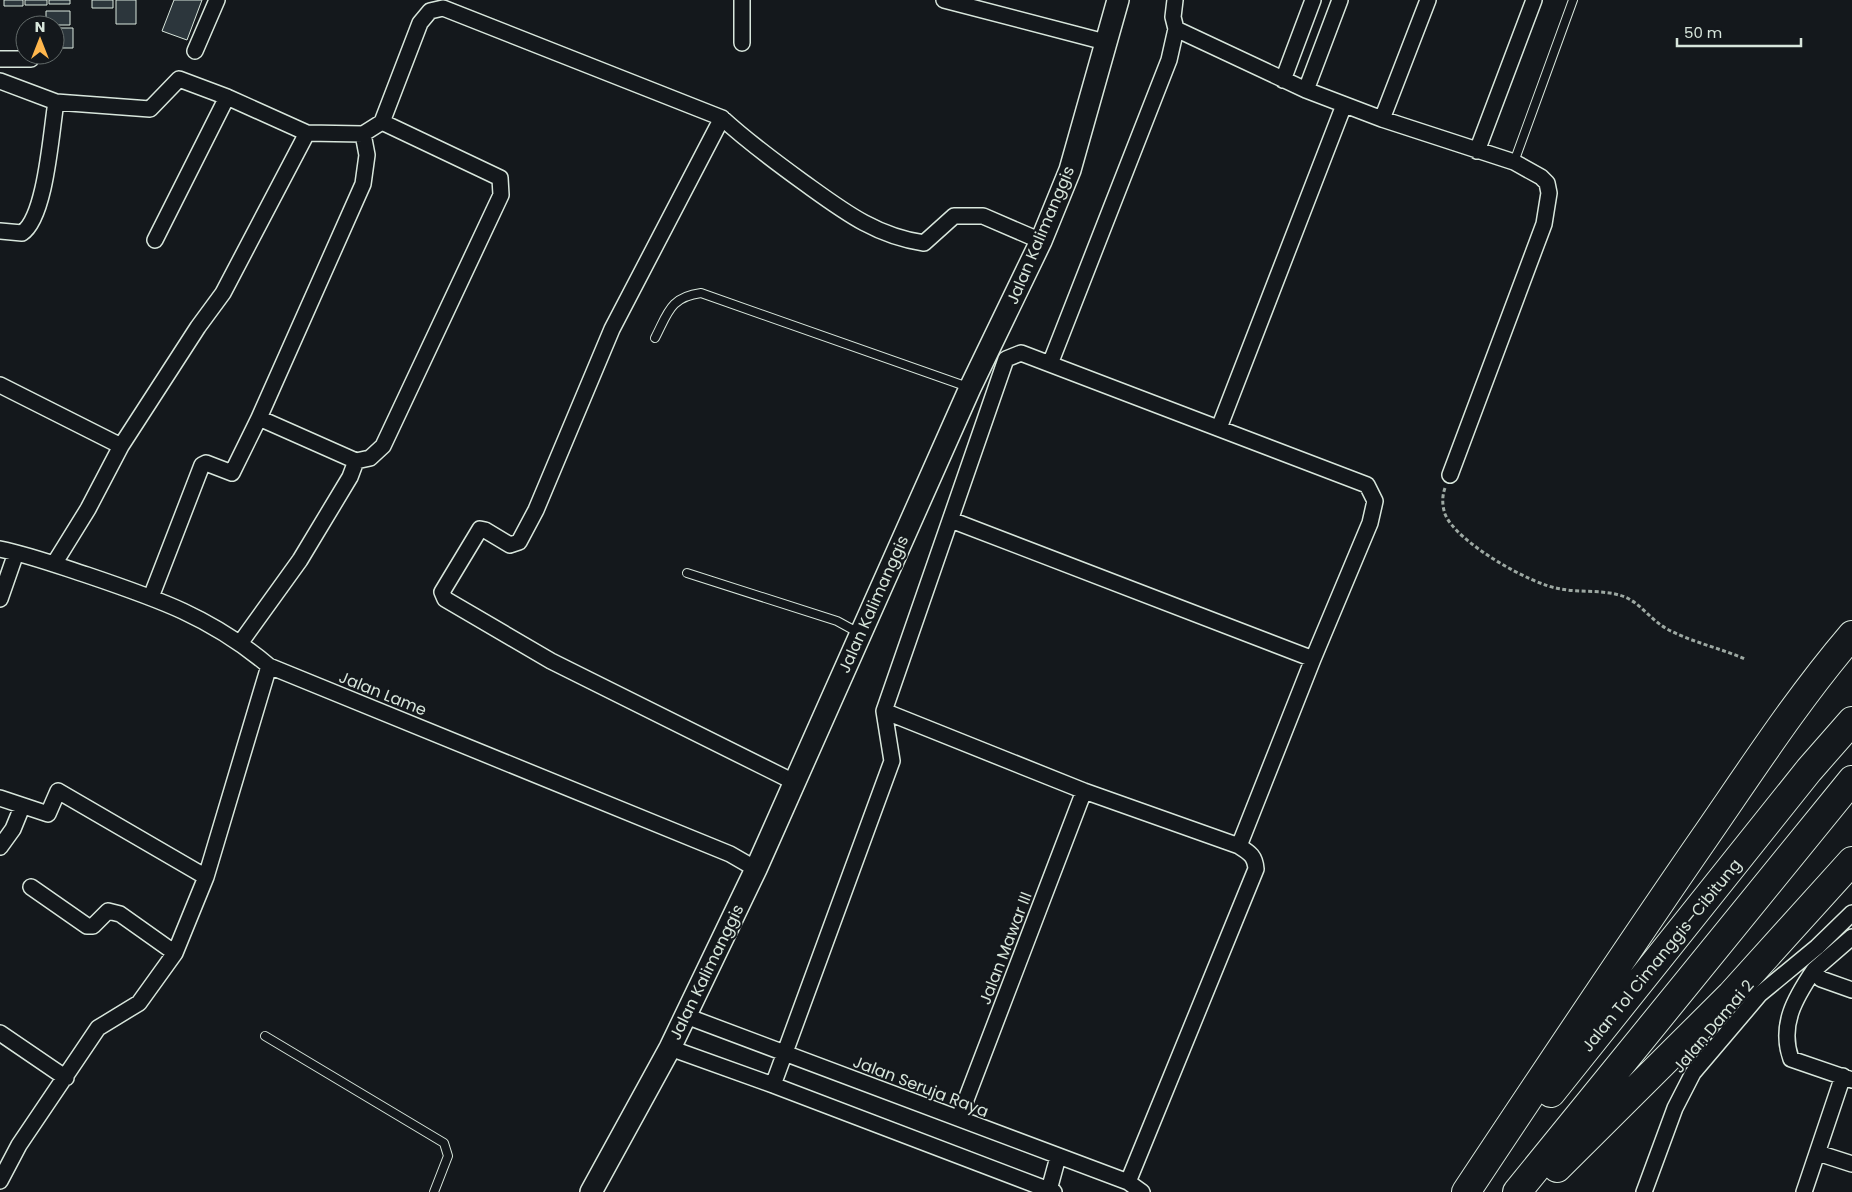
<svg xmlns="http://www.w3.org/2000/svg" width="1852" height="1192" font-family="Poppins,sans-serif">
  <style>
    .building { fill: #2c363c; stroke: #d8e6dc }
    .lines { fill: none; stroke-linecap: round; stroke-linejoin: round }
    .service-casing { stroke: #d8e6dc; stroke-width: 10 }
    .minor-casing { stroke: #d8e6dc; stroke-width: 18 }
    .secondary-casing { stroke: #d8e6dc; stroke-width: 24 }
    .motorway-casing { stroke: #d8e6dc; stroke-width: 30 }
    .path { stroke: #9da8a2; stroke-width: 3; stroke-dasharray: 4 2.5; stroke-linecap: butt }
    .service { stroke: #14181c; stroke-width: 8 }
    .minor { stroke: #14181c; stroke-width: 15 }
    .secondary { stroke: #14181c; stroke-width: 21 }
    .motorway { stroke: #14181c; stroke-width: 28 }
    .labels { text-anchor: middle; stroke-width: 4; stroke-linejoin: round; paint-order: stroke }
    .street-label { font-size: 16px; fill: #d8e6dc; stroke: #14181c }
  </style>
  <rect width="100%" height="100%" fill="#14181c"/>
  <path class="building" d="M4,0H23V6H4Z
    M25,0H47V5H25Z
    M49,0H70V4H49Z
    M92,0H113V8H92Z
    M116,0H136V24H116Z
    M174,0H202L187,40L162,31Z
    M46,11H70V25H46Z
    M55,28H73V48H55Z"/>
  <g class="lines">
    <defs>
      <path id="service" d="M1514,162L1573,0
        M655,338C668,313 670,297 701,293L968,387
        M687,573L837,621L859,633
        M265,1036L444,1143L448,1156L434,1192"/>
      <path id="minor" d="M742,0V43
        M944,0L1105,42
        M1176,29L1306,90L1382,119L1514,162L1541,177L1547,183L1549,193L1544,224L1450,475
        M195,51L217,0
        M0,59H31
        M1283,80L1313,0
        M0,81L56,102L150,109L179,79L227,97L307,133L363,134L382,122L420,23L430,11L443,8L722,118C747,141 774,161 803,182C842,210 875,236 924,243L954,216H983L1041,241
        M1306,90L1340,0
        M722,118L612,329L536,510L519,542L510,545L485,530L480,529L442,592L445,599L551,661L794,782
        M1382,119L1428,0
        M363,134L367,155L363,184L259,418L356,461L370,458L383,446L501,195L500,178L382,122
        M1477,151L1534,0
        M0,231L22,233C46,217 51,132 56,102
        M155,240L227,97
        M1050,364L1169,60L1176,29L1173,17L1175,0
        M0,385L121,446
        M1219,428L1344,105
        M951,520L1313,659
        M0,549C30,555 59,566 87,575C158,599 211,617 269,666L730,854L756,869
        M54,564L88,509L121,446L198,327L223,293L307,133
        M151,597L202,465L206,463L232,473L259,418
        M0,599L16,553
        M241,642L300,560L350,477L356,461
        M884,711L1084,791L1239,846C1250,853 1255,856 1256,869L1128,1182
        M0,798L48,814L58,791L206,877
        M0,847L13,829L22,807
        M31,887L87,926H93L108,911L120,914L175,953
        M1852,937L1814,970L1821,979L1852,990
        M1814,970C1795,998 1779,1025 1791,1059L1852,1080
        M686,1016L1128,1182L1142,1192
        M0,1033L66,1078
        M670,1048L773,1085L1054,1192
        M773,1085L892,761L884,711L1006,359L1021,353L1367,485L1375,501L1370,523L1313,659L1239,846
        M959,1118L1084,791
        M1818,1153L1852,1164
        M0,1181L19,1145L98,1028L139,1003L175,953L206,877L269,666
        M1049,1190L1058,1157
        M1644,1192L1675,1108L1693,1073L1760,994L1817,947L1852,913
        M1804,1192L1843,1076"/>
      <path id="secondary" d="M591,1192L670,1048L756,869L970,388L1041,241L1070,170L1118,0"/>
      <path id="motorway" d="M1551,1093L1809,770L1852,721
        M1557,1168L1731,995L1852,861
        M1466,1192C1545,1073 1624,954 1705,837C1752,769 1798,698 1852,635
        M1517,1192L1852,780"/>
    </defs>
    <use href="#service" class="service-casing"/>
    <use href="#minor" class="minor-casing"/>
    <use href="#secondary" class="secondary-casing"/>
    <use href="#motorway" class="motorway-casing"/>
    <path class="path" d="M1445,488C1442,496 1442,505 1445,514C1456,542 1531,585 1561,589C1581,593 1605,589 1625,597C1641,604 1651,620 1667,629C1691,642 1720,648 1745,659"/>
    <use href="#service" class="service"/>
    <use href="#minor" class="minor"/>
    <use href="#secondary" class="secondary"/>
    <use href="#motorway" class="motorway"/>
  </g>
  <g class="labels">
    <g class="street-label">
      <text transform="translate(1040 235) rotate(-67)" y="6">Jalan Kalimanggis</text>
      <text transform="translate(873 604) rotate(-66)" y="6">Jalan Kalimanggis</text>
      <text transform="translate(383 693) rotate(22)" y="6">Jalan Lame</text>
      <text transform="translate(1005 948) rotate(-69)" y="6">Jalan Mawar III</text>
      <text transform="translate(1661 955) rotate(-51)" y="6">Jalan Tol Cimanggis–Cibitung</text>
      <text transform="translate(706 972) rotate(-64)" y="6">Jalan Kalimanggis</text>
      <text transform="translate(1713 1026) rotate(-50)" y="6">Jalan Damai 2</text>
      <text transform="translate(921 1086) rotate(21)" y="6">Jalan Seruja Raya</text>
    </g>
  </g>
  <g transform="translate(40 40)"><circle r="24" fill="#14181c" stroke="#626a69"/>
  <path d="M0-4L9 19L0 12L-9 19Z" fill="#ffb74d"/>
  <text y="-8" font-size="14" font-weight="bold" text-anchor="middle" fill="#d8e6dc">N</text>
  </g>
  <path d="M1677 38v8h124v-8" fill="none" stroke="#d8e6dc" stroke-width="2.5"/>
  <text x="1684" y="38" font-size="15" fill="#d8e6dc" stroke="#14181c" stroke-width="4" paint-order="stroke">50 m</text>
</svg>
